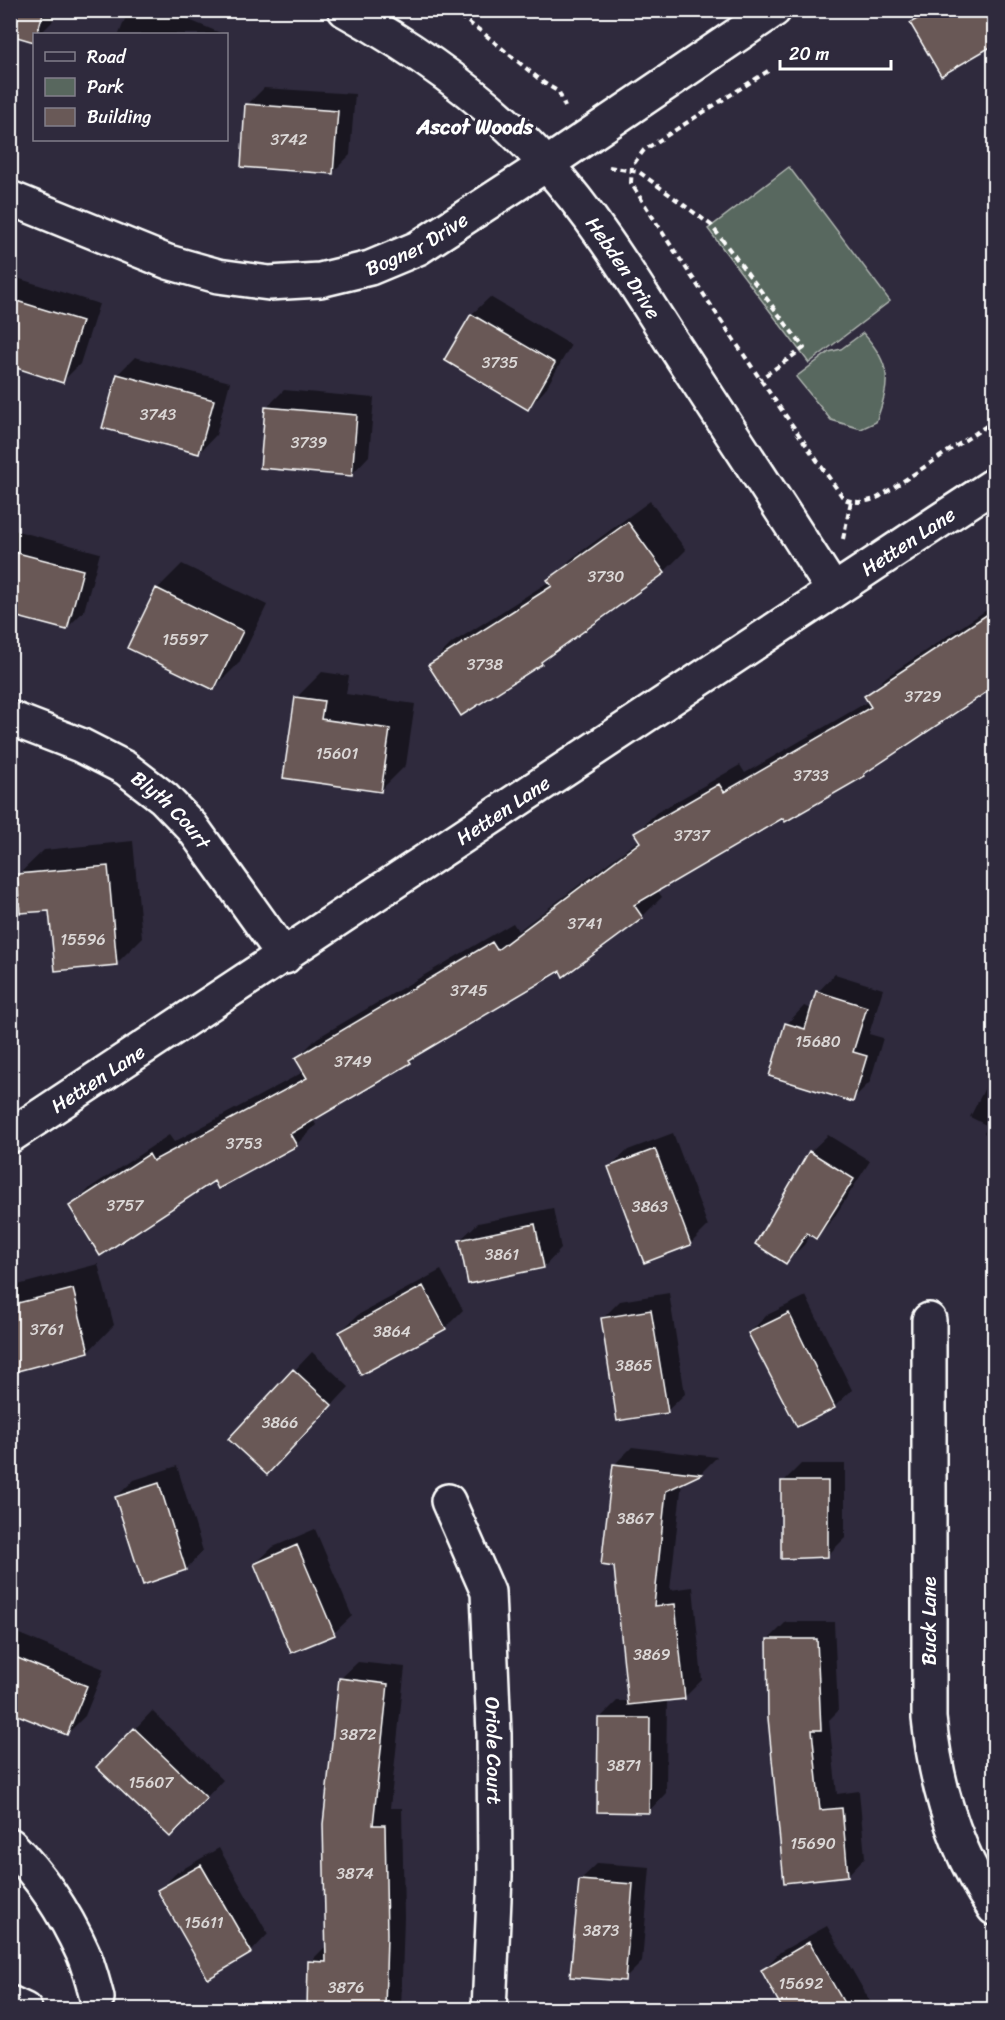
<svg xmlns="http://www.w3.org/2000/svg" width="1005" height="2020" font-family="Sriracha,sans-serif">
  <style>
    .green { fill: #58675e; stroke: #acb3ae; stroke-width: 1.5 }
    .shadow { fill: #0007 }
    .building { fill: #695957; stroke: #fff; stroke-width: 1.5 }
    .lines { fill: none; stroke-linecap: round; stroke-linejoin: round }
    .minor-casing { stroke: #fff; stroke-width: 38 }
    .path { stroke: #fff; stroke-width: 4; stroke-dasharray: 6 4.5; stroke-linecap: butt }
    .minor { stroke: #2f2a3d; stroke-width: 33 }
    .labels { text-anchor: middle; stroke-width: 6; stroke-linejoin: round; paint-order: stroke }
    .number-label { font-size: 16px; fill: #dad6d5 }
    .street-label { font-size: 20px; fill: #fff; stroke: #2f2a3d }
    .neighbourhood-label { font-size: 21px; font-weight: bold; fill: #fff; stroke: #2f2a3d }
  </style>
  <rect width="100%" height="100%" fill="#2f2a3d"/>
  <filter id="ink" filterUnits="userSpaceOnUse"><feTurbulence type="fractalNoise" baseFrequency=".0167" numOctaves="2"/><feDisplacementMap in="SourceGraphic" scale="12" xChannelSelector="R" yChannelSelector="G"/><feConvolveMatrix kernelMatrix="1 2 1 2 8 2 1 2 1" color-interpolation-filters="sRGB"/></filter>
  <g filter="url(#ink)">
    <path class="green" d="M789,167L890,301L809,363L708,229Z
      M863,333C893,366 890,383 876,422L861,429L831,420L796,377L829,352L841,349Z"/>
    <path class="shadow" d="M10,10H56L52,22L40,34H34V40L10,34Z
      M134,10H165L223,34H119L125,19Z
      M925,10H994V43L941,74L912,23Z
      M264,88L355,94L350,155L333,172L247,105Z
      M14,277L99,304L80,364L63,381L10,365V281Z
      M490,297L571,345L545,390L528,408L446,359L472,314Z
      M135,357L230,382L216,435L199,453L118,374Z
      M284,390L374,398L369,456L352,474L266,408Z
      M650,501L686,550L664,572L550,654L541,663L462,714L430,665L452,643L550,581L571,559Z
      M10,529L100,553L84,611L66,629L10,614Z
      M182,564L267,605L239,663L214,688L157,589Z
      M994,603V681L873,766L864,775L783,816L657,890L662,897L642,917L560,969L422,1051L410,1062L313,1119L316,1125L296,1145L214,1179L71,1207L91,1187L169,1135L174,1142L305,1071L297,1058L317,1038L513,923L518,931L640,839L636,833L656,813L740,765L745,773L869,701L866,697L886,677L988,609Z
      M322,672L349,676L346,694L415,704L406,765L381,790L296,698Z
      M133,841L142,938L116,964L51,909L18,875L44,850Z
      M994,920V1031H993V921Z
      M835,974L883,989L869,1034L883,1038L870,1082L852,1100L787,1024L804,1006L812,1009L818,992Z
      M994,1075V1139L984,1133L988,1126L970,1117L988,1082Z
      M673,1133L708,1226L690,1244L610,1167L628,1150Z
      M828,1135L870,1161L833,1219L816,1237L811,1234L804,1245L786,1262L810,1152Z
      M553,1208L561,1249L544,1267L460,1240L478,1223Z
      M98,1264L114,1325L89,1351L10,1372V1287Z
      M441,1270L463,1310L445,1328L340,1332L358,1315Z
      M669,1293L685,1394L667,1411L603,1318L620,1301Z
      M806,1296L852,1390L834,1407L749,1333L767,1315Z
      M312,1352L349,1387L285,1456L230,1439Z
      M632,1447L717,1457L701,1473L682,1482L670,1590L693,1587L702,1680L684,1698L667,1699L666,1793L649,1811L600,1718L617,1701H629L614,1465Z
      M801,1464H845V1538L827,1556L783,1482Z
      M177,1466L203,1551L186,1569L116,1497L134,1480Z
      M315,1529L352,1616L334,1633L255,1564L273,1547Z
      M786,1622H834L838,1711L829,1720L837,1794L859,1791L865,1857L848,1875L770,1718L769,1639Z
      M12,1631L104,1669L85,1716L67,1734L10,1710Z
      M358,1662L405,1667L390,1808H402L404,1917L401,2010H308L310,1962L327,1945L340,1679Z
      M152,1711L223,1780L187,1818L135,1729Z
      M219,1848L268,1934L251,1952L159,1891L176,1873Z
      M598,1863L650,1867L642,1962L624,1980L580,1880Z
      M827,1926L875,2010H785L763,1970L780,1952Z
      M675,2004L676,2010H622L624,2008Z"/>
    <path class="building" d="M10,10H44L37,34H34V42L10,35Z
      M932,10H994V45L941,76L910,23Z
      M245,104L338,111L333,174L241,167Z
      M10,299L82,321L63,383L10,366Z
      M471,314L555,363L528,410L444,360Z
      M117,374L214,400L199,454L102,428Z
      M265,407L357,415L352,476L260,468Z
      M628,522L665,573L541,662L542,664L461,716L428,665L552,586L547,580Z
      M10,551L83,570L67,630L10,615Z
      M156,588L243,631L214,690L127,648Z
      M994,610V687L864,774L865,776L785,822L783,818L634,905L643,918L563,977L560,971L409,1060L411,1063L290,1134L297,1146L218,1189L214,1181L100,1256L69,1206L149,1154L153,1161L307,1078L295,1058L492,942L497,950L640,842L634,833L719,784L724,792L871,707L864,696Z
      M295,697L324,701L321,719L390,729L381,792L283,778Z
      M108,866L117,965L55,971L49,911L20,913L17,874Z
      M816,991L867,1007L853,1052L867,1056L853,1102L769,1076L785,1023L805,1029Z
      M655,1149L691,1245L644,1263L608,1167Z
      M809,1151L854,1179L816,1239L807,1233L786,1264L755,1244Z
      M535,1224L544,1268L468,1284L459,1240Z
      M423,1286L446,1329L361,1375L339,1332Z
      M73,1289L89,1352L10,1373V1305Z
      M651,1310L668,1413L617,1421L601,1318Z
      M789,1313L835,1408L797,1427L748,1333Z
      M293,1369L332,1405L267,1475L228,1439Z
      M613,1464L702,1474L666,1491L654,1606L675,1604L685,1699L628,1705L614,1567L601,1565Z
      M781,1481H828V1557L781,1559Z
      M159,1483L186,1570L143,1585L115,1497Z
      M297,1545L335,1635L291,1653L254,1564Z
      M767,1639H817L821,1730H812L820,1810L842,1808L848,1876L784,1883L768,1718Z
      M10,1655L87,1686L67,1735L10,1712Z
      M339,1678L388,1684L373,1825H385L387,1935L385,2010H307L308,1961L326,1962L323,1824Z
      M598,1718H650L649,1813L597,1812Z
      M134,1728L207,1798L170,1837L96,1767Z
      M201,1865L252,1953L208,1979L157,1890Z
      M579,1880L633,1884L625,1981L570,1977Z
      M809,1942L848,2010H783L761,1970Z"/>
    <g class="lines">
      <defs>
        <g id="minor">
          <path id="s1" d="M345,10C419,51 489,101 546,164C595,218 633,281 672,342C726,425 780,507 833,590"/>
          <path id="s2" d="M10,198L168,262L218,276L269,283L320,280L370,268L418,248L547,164L774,10"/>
          <path id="s3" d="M10,718L80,745L125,768L164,798L192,827L285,957"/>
          <path id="s4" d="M10,1136C340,921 665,700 994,485"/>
          <path d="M929,1320V1718C936,1787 955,1851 994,1908"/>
          <path id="s5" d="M448,1501L488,1592L494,1734L495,1876L489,2010"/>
          <path d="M10,1845C41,1876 65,1913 83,1953C89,1967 93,1983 97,1998"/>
          <path d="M10,2003L25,2010"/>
        </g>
      </defs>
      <use href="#minor" class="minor-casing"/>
      <path class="path" d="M451,10L482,32L544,83L559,92L565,107
        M768,71L644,150L632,166L631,183L666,238L760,379L844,499C856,504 868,502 879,497L994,421
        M609,167L639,172L711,225L804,348L760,379
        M843,539L851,501"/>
      <use href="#minor" class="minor"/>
    </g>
  </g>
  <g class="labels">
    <g class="number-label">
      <text x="289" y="145">3742</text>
      <text x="500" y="368">3735</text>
      <text x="158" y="420">3743</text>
      <text x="309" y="448">3739</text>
      <text x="606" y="582">3730</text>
      <text x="185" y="645">15597</text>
      <text x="485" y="670">3738</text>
      <text x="923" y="702">3729</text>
      <text x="337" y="759">15601</text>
      <text x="811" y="781">3733</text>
      <text x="692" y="841">3737</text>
      <text x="585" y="929">3741</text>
      <text x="83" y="945">15596</text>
      <text x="469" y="996">3745</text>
      <text x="818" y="1047">15680</text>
      <text x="353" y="1067">3749</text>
      <text x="244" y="1149">3753</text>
      <text x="125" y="1211">3757</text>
      <text x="650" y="1212">3863</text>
      <text x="502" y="1260">3861</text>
      <text x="47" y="1335">3761</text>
      <text x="392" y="1337">3864</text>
      <text x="634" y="1371">3865</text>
      <text x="280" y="1428">3866</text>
      <text x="635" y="1524">3867</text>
      <text x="652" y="1660">3869</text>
      <text x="358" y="1740">3872</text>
      <text x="624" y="1771">3871</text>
      <text x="151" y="1788">15607</text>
      <text x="813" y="1849">15690</text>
      <text x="355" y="1879">3874</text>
      <text x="204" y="1928">15611</text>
      <text x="601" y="1936">3873</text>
      <text x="801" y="1989">15692</text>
      <text x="346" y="1993">3876</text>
    </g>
    <g class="street-label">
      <text dy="7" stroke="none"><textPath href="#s2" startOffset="429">Bogner Drive</textPath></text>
      <text dy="7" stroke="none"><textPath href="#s1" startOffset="384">Hebden Drive</textPath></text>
      <text dy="7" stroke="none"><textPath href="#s4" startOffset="1077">Hetten Lane</textPath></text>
      <text dy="7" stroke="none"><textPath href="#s4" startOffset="591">Hetten Lane</textPath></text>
      <text dy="7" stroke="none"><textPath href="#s3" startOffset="188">Blyth Court</textPath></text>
      <text dy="7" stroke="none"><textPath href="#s4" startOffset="105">Hetten Lane</textPath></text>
      <text transform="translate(929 1621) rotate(-90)" y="7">Buck Lane</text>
      <text dy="7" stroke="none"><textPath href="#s5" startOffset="258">Oriole Court</textPath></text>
    </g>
    <g class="neighbourhood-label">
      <text x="475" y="134">Ascot Woods</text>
    </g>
  </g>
  <rect width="1005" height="2020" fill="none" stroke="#2f2a3d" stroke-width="36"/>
  <rect x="18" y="18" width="969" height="1984" fill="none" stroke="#fff" stroke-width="2" filter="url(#ink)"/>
  <rect x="33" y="33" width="195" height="108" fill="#2f2a3d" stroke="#827f8b" stroke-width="1.5"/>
  <rect x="45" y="52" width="30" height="9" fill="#2f2a3d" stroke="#827f8b" stroke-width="1.5"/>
  <text x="87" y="63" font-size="18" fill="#ffffff">Road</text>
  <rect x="45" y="78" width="30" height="18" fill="#58675e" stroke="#827f8b" stroke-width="1.5"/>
  <text x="87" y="93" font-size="18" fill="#ffffff">Park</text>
  <rect x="45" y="108" width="30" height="18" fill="#695957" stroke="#827f8b" stroke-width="1.5"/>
  <text x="87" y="123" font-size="18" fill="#ffffff">Building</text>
  <path d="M780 60v9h111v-9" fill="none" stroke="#ffffff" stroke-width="3"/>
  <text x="789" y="60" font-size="18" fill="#ffffff" stroke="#2f2a3d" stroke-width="4.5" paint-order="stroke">20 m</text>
</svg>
